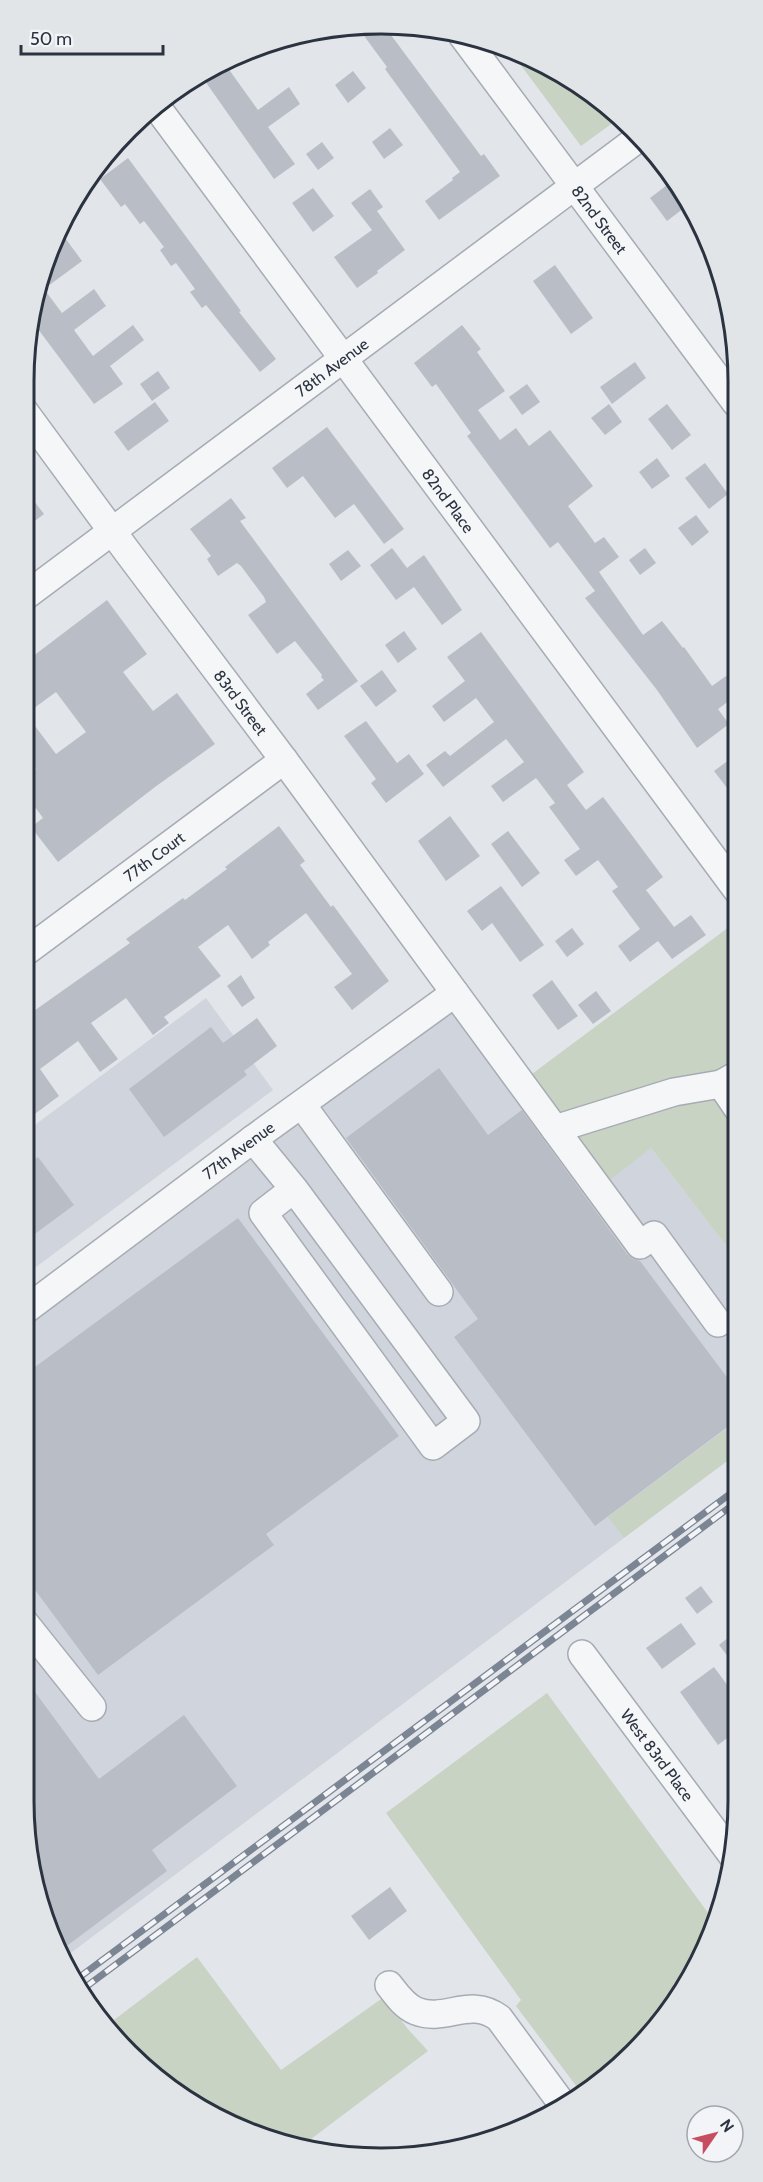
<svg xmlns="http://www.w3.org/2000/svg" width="763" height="2182" font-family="Cabin,sans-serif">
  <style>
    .built { fill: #d0d4dc }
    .green { fill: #c8d3c3 }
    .building { fill: #b9bec6; fill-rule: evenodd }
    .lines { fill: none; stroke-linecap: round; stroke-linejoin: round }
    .minor-casing { stroke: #a7acb4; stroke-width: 30 }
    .minor { stroke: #f5f6f8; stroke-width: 27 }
    .rail-casing { stroke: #7c8593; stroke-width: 7 }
    .rail { stroke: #f2f4f7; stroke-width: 4.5; stroke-dasharray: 14; stroke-linecap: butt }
    .labels { text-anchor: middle; stroke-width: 4.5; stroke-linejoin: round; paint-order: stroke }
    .street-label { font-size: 16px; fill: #2b3341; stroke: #f2f4f7 }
    .rim { fill: none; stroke: #2b3341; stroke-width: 3 }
  </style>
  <rect width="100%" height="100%" fill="#e2e5ea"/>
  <path class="built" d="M473,993L609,1179L651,1148L738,1261V1420L609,1517L624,1538L64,1958L51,1937L24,1800V1325Z
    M206,998L273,1090L24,1276V1133Z"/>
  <path class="green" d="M511,52L561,72L618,119L581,146Z
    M737,921L738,1261L651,1148L610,1180L532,1074Z
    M738,1420V1453L624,1538L608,1517Z
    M547,1693L714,1921L679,1999L583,2095L516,2006L521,2000L386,1813Z
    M197,1957L281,2070L384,1997L407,2028L428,2051L303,2145L223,2121L113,2036L106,2026Z"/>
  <path class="building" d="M359,29L388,31L481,156L484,154L500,176L439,220L425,201L453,180L452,178L460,172L385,69L387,67Z
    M225,64L258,110L289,87L300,104L268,127L295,164L274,179L200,74Z
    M353,71L366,88L348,103L335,85Z
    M390,128L403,145L384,159L372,142Z
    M322,142L334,158L318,170L306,154Z
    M128,158L241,311L239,312L276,359L260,372L206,305L202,308L190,292L195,289L176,263L171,266L160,250L164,247L144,221L140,224L125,204L121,207L100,179Z
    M671,182L688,205L667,221L650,198Z
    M313,188L334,216L313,232L292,203Z
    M370,189L383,207L377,211L405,250L377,271L378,273L357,288L334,257L372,230L351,203Z
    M63,235L82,261L44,289L62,313L94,289L106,306L74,330L93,356L133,325L144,340L110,366L123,384L94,404L32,321L36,289Z
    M555,265L593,318L571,334L533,281Z
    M462,325L481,349L477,352L505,391L478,410L500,440L516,428L529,446L550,430L593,486L568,506L595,543L604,537L619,557L599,572L643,635L662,621L683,648L684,647L712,686L726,676L737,690V695L718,709L729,724L697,748L657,690L585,598L595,591L558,542L550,548L467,436L471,433L436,384L432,387L414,363Z
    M635,362L646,378L612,404L600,387Z
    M158,371L170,388L152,401L140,384Z
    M527,384L540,402L522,415L509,397Z
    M155,402L169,421L128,451L114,432Z
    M609,404L622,422L605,435L591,418Z
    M667,404L691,435L672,450L648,419Z
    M327,427L404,529L384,544L354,504L335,518L303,476L287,488L272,468Z
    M657,458L670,476L652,489L639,472Z
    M705,463L728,494L709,509L685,478Z
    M24,488L44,514L24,529Z
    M231,498L246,518L240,521L358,681L318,710L306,694L324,680L321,677L322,675L295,641L277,654L248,615L266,602L264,597L241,566L237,563L218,576L207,559L211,556L190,529Z
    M696,515L709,532L692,546L678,528Z
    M392,548L407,568L424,555L462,610L442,625L414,587L396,600L370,565Z
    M645,548L656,563L640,575L629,560Z
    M348,550L361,566L341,581L329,564Z
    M107,600L147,654L123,672L153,711L177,693L215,744L155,787L58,862L31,827L43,818L24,792V779L36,769L24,752V663ZM56,692L86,732L56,754L26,714Z
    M404,631L417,649L398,663L385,645Z
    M481,632L584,772L567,785L586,810L603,797L631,834L663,877L646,890L674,927L691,915L706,935L672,959L658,941L630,962L618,946L640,929L612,891L618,887L598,860L576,876L564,860L580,849L549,807L555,803L536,778L503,802L491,786L524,762L506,739L443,787L426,765L445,751L450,756L494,722L476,698L444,722L432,706L465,681L447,657Z
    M382,670L397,691L376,707L360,686Z
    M366,721L397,763L409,754L424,774L386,803L371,783L376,779L344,736Z
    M737,754V801L714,771Z
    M450,816L480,856L446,881L418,841Z
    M279,826L305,861L300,865L331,907L333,905L389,981L352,1010L334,987L352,974L306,913L268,942L270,945L252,959L228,925L198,947L221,976L164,1017L169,1023L153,1035L126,998L91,1023L118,1059L100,1072L78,1041L40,1069L59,1096L24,1122V1018L130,943L126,939L183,898L185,900L227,869L225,867Z
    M508,831L540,873L522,887L491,844Z
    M501,886L544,945L520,962L492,923L482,931L467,911Z
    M572,928L584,944L567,957L555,941Z
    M241,975L255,998L242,1007L227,986Z
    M552,980L578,1016L558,1030L532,995Z
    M596,991L611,1011L593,1024L578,1005Z
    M257,1018L277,1046L244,1071L247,1075L164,1137L129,1089L211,1027L223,1043Z
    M439,1068L488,1135L522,1110L627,1254L633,1259L640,1261L738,1392V1419L595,1526L454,1337L478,1319L346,1138Z
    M38,1157L74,1205L24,1242V1167Z
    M238,1218L399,1436L266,1534L274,1545L98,1675L24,1575V1375Z
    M701,1586L713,1602L697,1614L685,1598Z
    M681,1623L696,1644L662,1669L646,1648Z
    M739,1629V1671L719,1645Z
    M714,1667L739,1701V1729L718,1745L680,1692Z
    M24,1677L99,1779L184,1715L237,1786L152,1850L167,1871L60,1951L51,1937L24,1800Z
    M390,1887L407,1911L369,1940L351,1916Z"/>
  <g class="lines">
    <defs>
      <g id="minor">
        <path id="s1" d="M462,35L736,403"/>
        <path id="s2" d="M159,110L737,890"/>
        <path id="s3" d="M24,411L126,550L284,760L640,1245L654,1235L718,1323"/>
        <path id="s4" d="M24,597L640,137"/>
        <path id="s5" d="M24,953L284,760"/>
        <path d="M721,1084L738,1109"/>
        <path d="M302,1105L439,1292"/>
        <path d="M555,1129L674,1092L721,1084L737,1075"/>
        <path d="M253,1139L294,1189L466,1421L433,1446L263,1213L294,1189"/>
        <path id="s6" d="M24,1311L253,1139L455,993"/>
        <path d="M24,1622L92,1707"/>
        <path id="s7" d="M582,1654L732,1855"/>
        <path d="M389,1985C396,1994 404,2006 416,2011C446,2023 469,1996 499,2018L563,2105"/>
      </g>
    </defs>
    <use href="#minor" class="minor-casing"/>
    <use href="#minor" class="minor"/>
    <defs>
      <path id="rail" d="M77,1979L738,1488
        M83,1989L738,1501"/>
    </defs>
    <use href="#rail" class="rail-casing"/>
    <use href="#rail" class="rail"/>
  </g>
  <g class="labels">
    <g class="street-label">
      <text dy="6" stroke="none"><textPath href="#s1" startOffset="230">82nd Street</textPath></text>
      <text dy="6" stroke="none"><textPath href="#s4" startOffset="384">78th Avenue</textPath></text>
      <text dy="6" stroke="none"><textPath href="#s2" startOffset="486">82nd Place</textPath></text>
      <text dy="6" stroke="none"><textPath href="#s3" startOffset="363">83rd Street</textPath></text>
      <text dy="6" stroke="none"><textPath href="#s5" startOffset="162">77th Court</textPath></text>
      <text dy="6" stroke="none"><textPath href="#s6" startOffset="268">77th Avenue</textPath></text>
      <text dy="6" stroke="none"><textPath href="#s7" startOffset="126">West 83rd Place</textPath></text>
    </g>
  </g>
  <path d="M0 0H763V2182H0ZM381 34H381A347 347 0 0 1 728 381V1801A347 347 0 0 1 381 2148H381A347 347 0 0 1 34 1801V381A347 347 0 0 1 381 34Z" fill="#e2e5e8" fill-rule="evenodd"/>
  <path class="rim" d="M381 34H381A347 347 0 0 1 728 381V1801A347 347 0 0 1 381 2148H381A347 347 0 0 1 34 1801V381A347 347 0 0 1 381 34Z"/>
  <g transform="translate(715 2134) rotate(55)"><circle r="28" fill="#f2f4f7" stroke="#a2a7ae" stroke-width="1.5"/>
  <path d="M0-4.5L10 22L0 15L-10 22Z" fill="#c94d61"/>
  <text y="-9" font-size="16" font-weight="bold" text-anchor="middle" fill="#2b3341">N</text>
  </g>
  <path d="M21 45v9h142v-9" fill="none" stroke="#2b3341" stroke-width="3"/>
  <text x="30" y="45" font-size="18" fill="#2b3341" stroke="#f2f4f7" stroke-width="4.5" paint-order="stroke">50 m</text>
</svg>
